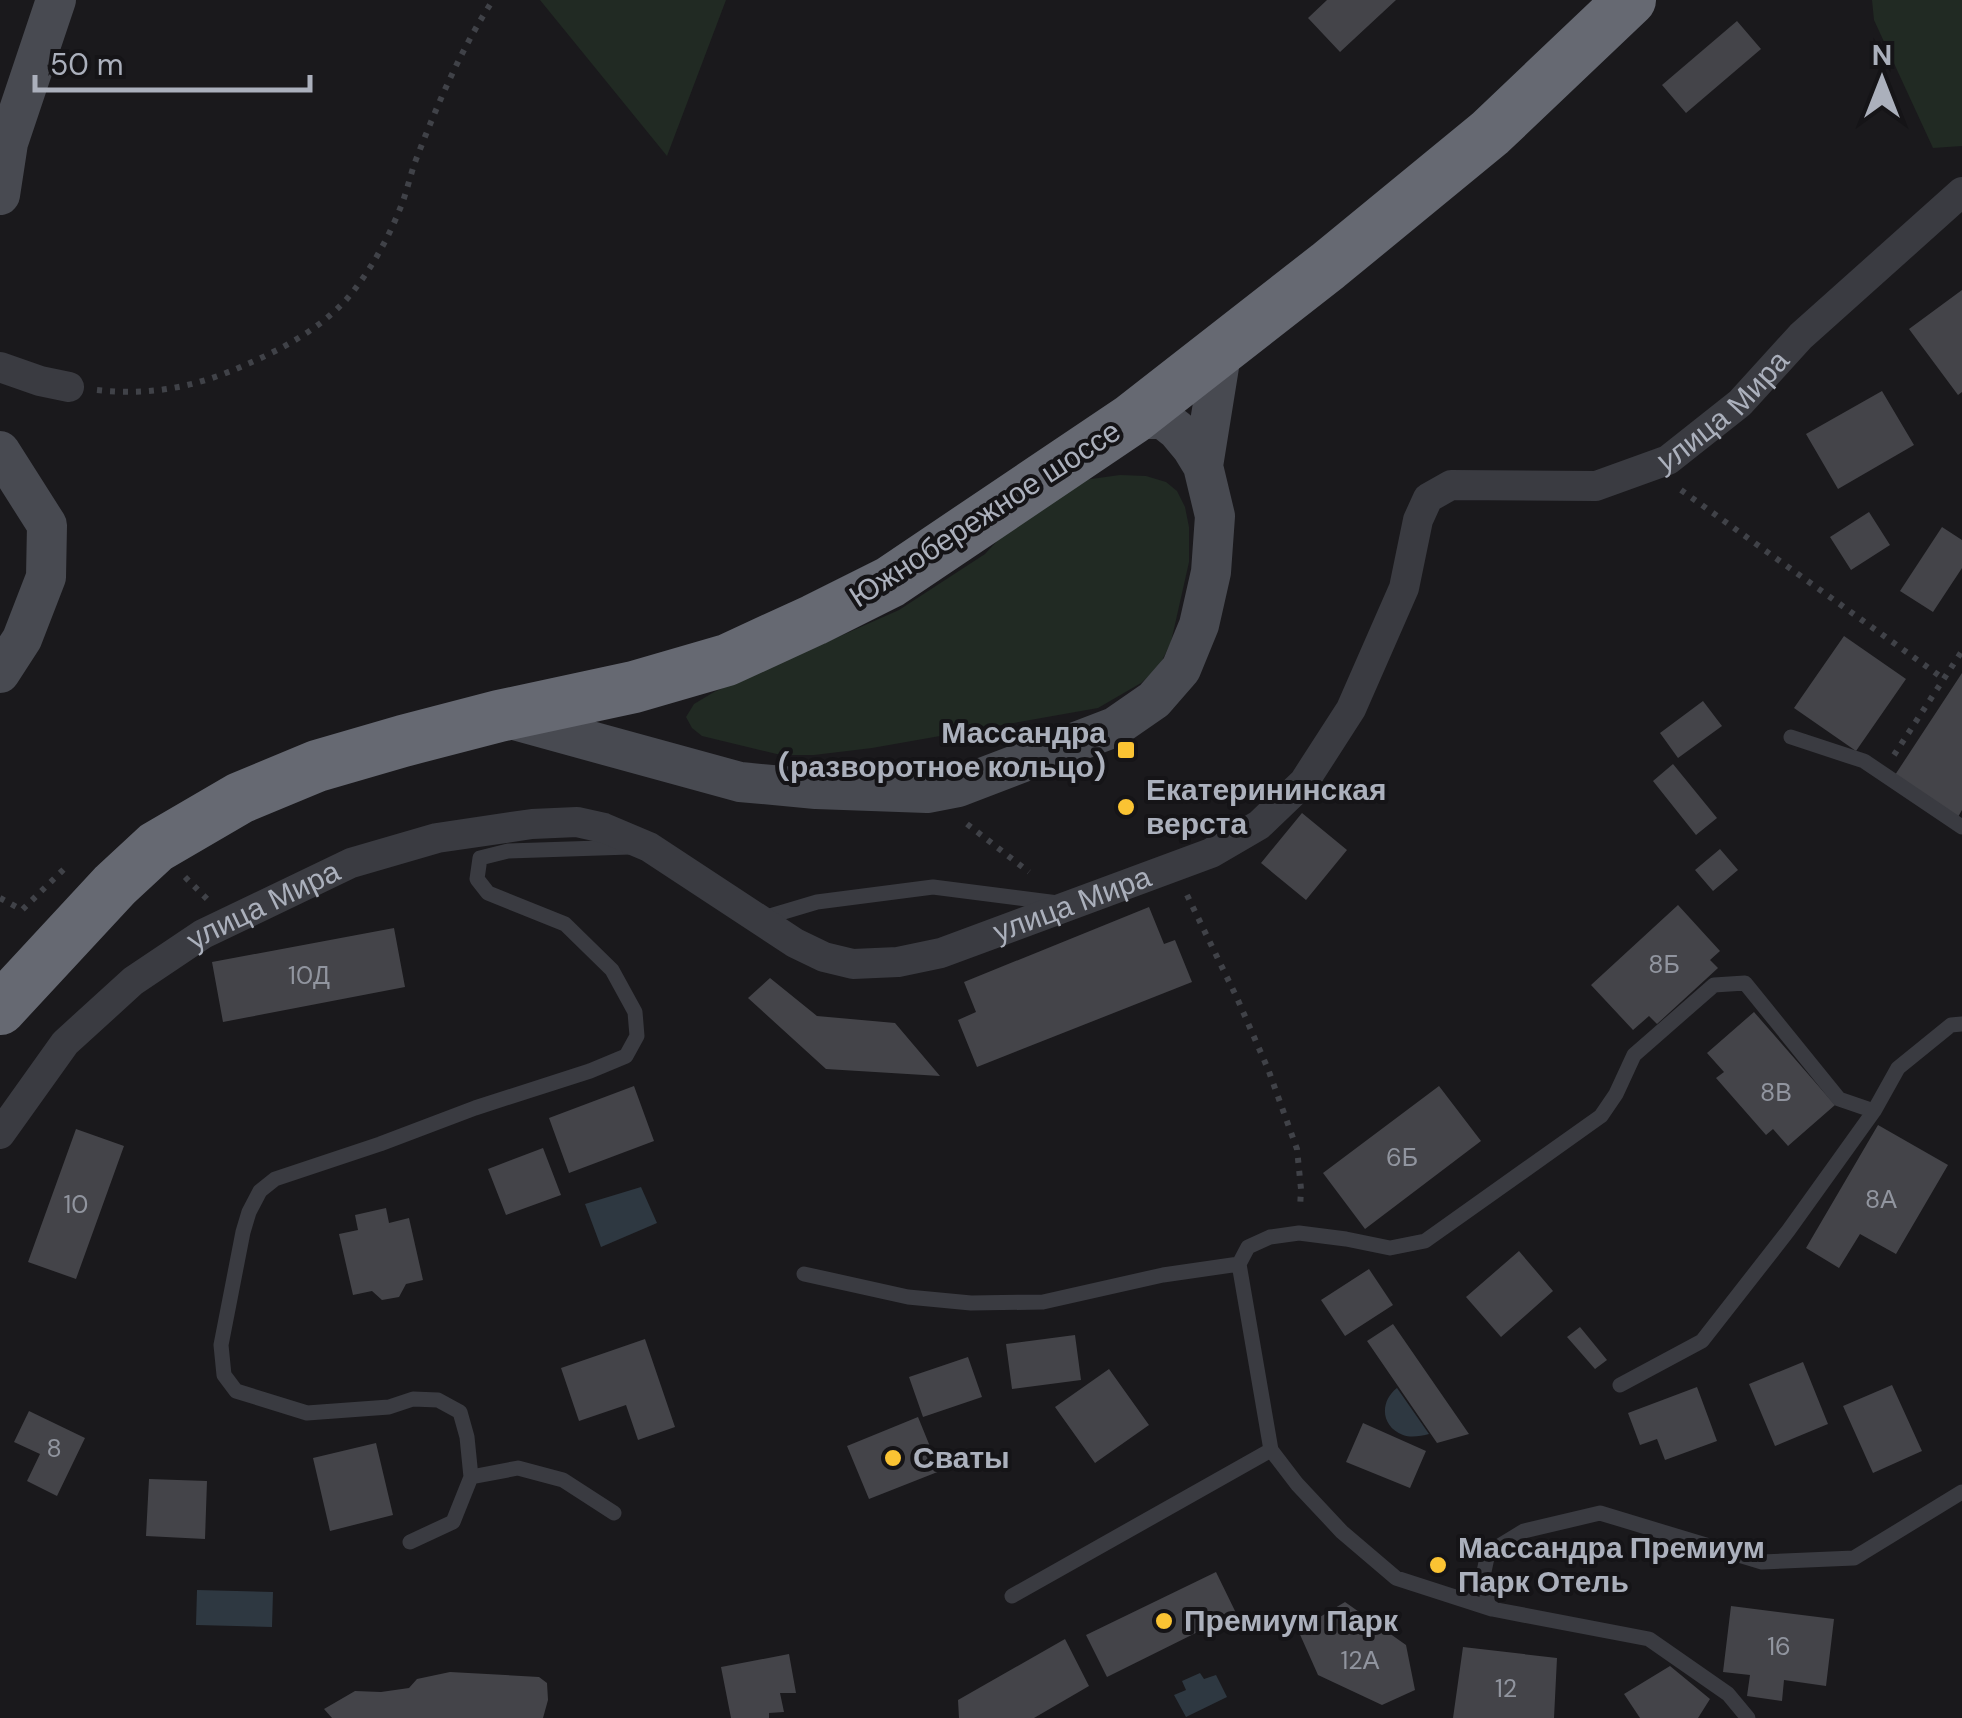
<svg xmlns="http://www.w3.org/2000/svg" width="1962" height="1718" font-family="'DM Sans',sans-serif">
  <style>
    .green { fill: #212a23 }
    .water { fill: #2e3841 }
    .building { fill: #444449 }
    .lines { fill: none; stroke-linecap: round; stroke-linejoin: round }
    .path { stroke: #404248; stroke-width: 6; stroke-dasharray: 5 8; stroke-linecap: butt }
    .lane { stroke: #3a3b41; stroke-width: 15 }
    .street { stroke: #3a3b41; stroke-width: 30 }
    .secondary { stroke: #484a51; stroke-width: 40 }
    .highway { stroke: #666972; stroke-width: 52 }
    .poi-dot { fill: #fac333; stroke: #151417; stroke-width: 4 }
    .labels { text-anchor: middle; stroke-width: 8; stroke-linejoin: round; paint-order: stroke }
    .number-label { font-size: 25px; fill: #91959f }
    .street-label { font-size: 30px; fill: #abb0bc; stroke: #151417 }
    .poi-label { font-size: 30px; font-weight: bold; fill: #abb0bc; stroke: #151417; text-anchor: start }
  </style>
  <rect width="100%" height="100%" fill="#1a191c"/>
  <path class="green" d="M540,0H726L667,156Z
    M1872,0H1962V146L1933,148L1874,20Z
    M1120,475L1146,476L1166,482L1177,491L1185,507L1189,527V562L1171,642L1159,667L1141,683L1098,708L872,748L814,755H781L702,736L692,728L686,717L694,704L714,692L899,610L985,554L1036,499L1084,480Z"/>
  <path class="water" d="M641,1187L657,1223L601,1247L585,1204Z
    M1397,1388L1429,1434C1421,1436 1411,1438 1403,1435C1380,1426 1380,1401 1397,1388Z
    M197,1590L273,1592L272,1627L196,1625Z
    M1200,1673L1204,1679L1216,1675L1227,1697L1186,1717L1174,1695L1186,1690L1182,1681Z"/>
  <path class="building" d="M1327,0H1396L1340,52L1308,18Z
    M1737,21L1761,49L1686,113L1662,85Z
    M1962,290V392L1958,395L1909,329Z
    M1882,391L1914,445L1838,489L1806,434Z
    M1869,512L1890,545L1851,570L1830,537Z
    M1942,527L1962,540V568L1933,612L1900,591Z
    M1844,636L1906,679L1856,751L1794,708Z
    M1962,673V810L1958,817L1895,775Z
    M1703,701L1722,726L1678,758L1660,733Z
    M1673,764L1717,818L1696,835L1653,781Z
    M1302,813L1347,850L1306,900L1261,863Z
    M1720,849L1738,870L1713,891L1695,870Z
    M1678,905L1720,951L1710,960L1718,968L1657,1024L1649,1016L1633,1030L1591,985Z
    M1149,907L1164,944L1175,940L1192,982L977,1067L958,1020L976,1012L964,982Z
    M394,928L405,987L223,1022L212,962Z
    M770,978L817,1016L895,1023L940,1076L826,1069L748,998Z
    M1754,1012L1835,1105L1788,1146L1773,1129L1766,1135L1716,1078L1724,1072L1707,1053Z
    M634,1086L654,1141L569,1173L549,1118Z
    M1439,1086L1481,1141L1365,1229L1323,1173Z
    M1878,1125L1948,1165L1896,1254L1860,1234L1839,1268L1806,1248Z
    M76,1129L124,1146L76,1279L28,1262Z
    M543,1148L561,1195L506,1215L488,1169Z
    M386,1208L389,1223L409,1218L423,1280L406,1284L399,1297L382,1300L372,1291L353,1295L339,1234L358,1230L355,1215Z
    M1519,1251L1553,1291L1501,1337L1466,1297Z
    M1369,1269L1393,1305L1345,1336L1321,1300Z
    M1393,1324L1469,1434L1437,1443L1367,1341Z
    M1580,1327L1607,1360L1595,1369L1567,1337Z
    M1075,1335L1081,1380L1012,1389L1006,1344Z
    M645,1339L675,1427L638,1440L626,1405L579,1421L561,1368Z
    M968,1357L982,1397L923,1417L909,1377Z
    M1803,1362L1828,1424L1775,1446L1749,1384Z
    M1109,1369L1149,1425L1095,1463L1055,1407Z
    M1892,1385L1922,1451L1873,1473L1843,1406Z
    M1697,1387L1717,1441L1665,1460L1657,1439L1640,1445L1628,1413Z
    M29,1411L85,1438L57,1496L27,1481L40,1454L14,1442Z
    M918,1417L940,1471L869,1499L847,1446Z
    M1363,1423L1426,1451L1410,1488L1346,1462Z
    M376,1443L393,1515L330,1531L313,1458Z
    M149,1479L207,1481L205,1539L146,1536Z
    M1216,1572L1236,1613L1107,1677L1086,1635Z
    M1345,1602L1406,1645L1415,1690L1382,1705L1318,1675L1298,1630Z
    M1731,1606L1834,1619L1826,1686L1784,1680L1782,1701L1747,1696L1750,1675L1723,1672Z
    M1065,1639L1089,1686L1034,1718H959L958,1700Z
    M1463,1647L1557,1658L1554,1718H1453Z
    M789,1654L796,1693H780L784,1712L769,1713V1718H731L721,1667Z
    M1670,1666L1710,1699L1698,1718H1640L1624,1694Z
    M450,1672L539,1677L547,1683L548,1700L543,1718H332L324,1709L355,1691L381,1692L409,1688L417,1679Z"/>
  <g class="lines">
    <path class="path" d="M97,390C151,396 196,387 245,365C283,349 325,326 351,294C373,267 391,233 403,201C408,187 411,172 417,157C438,103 461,49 493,0
      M1681,490L1944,679
      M1894,755L1962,651
      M967,824L1029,872
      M185,877L208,900
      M1187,895L1237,998L1268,1069L1297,1149L1301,1189L1300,1209
      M0,898L22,910L64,869"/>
    <path class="lane" d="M1791,737L1864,761L1962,827
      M760,919L817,902L933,887L1058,903
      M1239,1264L1271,1450
      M804,1274L908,1297L971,1303L1043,1302L1163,1275L1239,1264L1248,1247L1270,1237L1299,1233L1346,1239L1390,1248L1425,1241L1601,1116L1616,1094L1634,1055L1714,985L1745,983L1839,1099L1874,1111L1898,1068L1951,1025L1962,1024
      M1620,1385L1702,1341L1788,1231L1874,1111
      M471,1477L518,1468L563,1480L614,1513
      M410,1542L453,1522L471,1477L467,1437L460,1412L438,1400L413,1399L389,1407L307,1413L236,1391L224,1375L221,1345L243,1232L249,1212L260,1191L275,1179L380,1144L475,1108L590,1071L626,1056L637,1036L635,1012L612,970L565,924L488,893L477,879L480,858L508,851L630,847
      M1012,1596L1271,1450L1297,1484L1342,1532L1396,1578L1492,1609
      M1748,1718L1728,1694L1649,1639L1492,1609L1482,1581L1488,1553L1524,1531L1600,1513L1762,1562L1854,1558L1962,1492"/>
    <g class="street">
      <path d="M0,367L40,381L69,387"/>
      <path id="s1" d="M0,1134L65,1043L133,981L203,934L351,863L437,838L532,824L577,822L604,828L649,847L795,943L824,957L853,964L898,962L941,953L1211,853L1259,825L1304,782L1351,709L1404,588L1418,520L1428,498L1451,485L1596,486L1668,460L1740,403L1801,336L1962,192"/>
    </g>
    <path class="secondary" d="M0,195L8,143L56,0
      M0,451L47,525L46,577L22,639L0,673
      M1203,466L1222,348
      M503,717L740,782L816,789L927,793L958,787L1115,727L1154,700L1181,669L1199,625L1211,572L1215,516L1203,466L1192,448L1177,430L1163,419H1132L1120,424"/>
    <path class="highway" d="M0,1009L115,885L156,847L240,798L317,766L403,741L499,716L634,687L727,660L814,620L890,582L1132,419L1328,266L1490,133L1630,0"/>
  </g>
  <g class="poi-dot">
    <rect x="1116" y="740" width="20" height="20" rx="5"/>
    <circle cx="1126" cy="807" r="10"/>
    <circle cx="893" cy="1458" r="10"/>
    <circle cx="1438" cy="1565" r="10"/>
    <circle cx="1164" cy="1621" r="10"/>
  </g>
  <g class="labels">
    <g class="number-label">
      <text x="1664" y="973">8Б</text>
      <text x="309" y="984">10Д</text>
      <text x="1776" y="1101">8В</text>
      <text x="1402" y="1166">6Б</text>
      <text x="1881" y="1208">8А</text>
      <text x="76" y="1213">10</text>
      <text x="54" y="1457">8</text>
      <text x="1779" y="1655">16</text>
      <text x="1360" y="1669">12А</text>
      <text x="1506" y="1697">12</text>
    </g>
    <g class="street-label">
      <text dy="10" stroke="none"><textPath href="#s1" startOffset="2125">улица Мира</textPath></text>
      <text transform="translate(985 514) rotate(-33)" y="10">Южнобережное шоссе</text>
      <text dy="10" stroke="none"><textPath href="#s1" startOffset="1225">улица Мира</textPath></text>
      <text dy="10" stroke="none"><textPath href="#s1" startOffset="355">улица Мира</textPath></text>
    </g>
    <g class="poi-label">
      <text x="1106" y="743" text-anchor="end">Массандра<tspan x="1106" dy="34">(разворотное кольцо)</tspan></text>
      <text x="1146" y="800">Екатерининская<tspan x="1146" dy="34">верста</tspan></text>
      <text x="913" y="1468">Сваты</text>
      <text x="1458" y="1558">Массандра Премиум<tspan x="1458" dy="34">Парк Отель</tspan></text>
      <text x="1184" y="1631">Премиум Парк</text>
    </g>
  </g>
  <g transform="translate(1882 80)" stroke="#151417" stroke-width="8" paint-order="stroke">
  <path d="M0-8L18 38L0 25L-18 38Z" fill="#abb0bc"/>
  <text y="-15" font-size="28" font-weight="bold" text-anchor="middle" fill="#abb0bc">N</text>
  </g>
  <path d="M35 75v15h275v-15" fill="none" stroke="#abb0bc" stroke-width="5"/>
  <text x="50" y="75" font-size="30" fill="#abb0bc" stroke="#151417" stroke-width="8" paint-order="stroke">50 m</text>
</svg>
